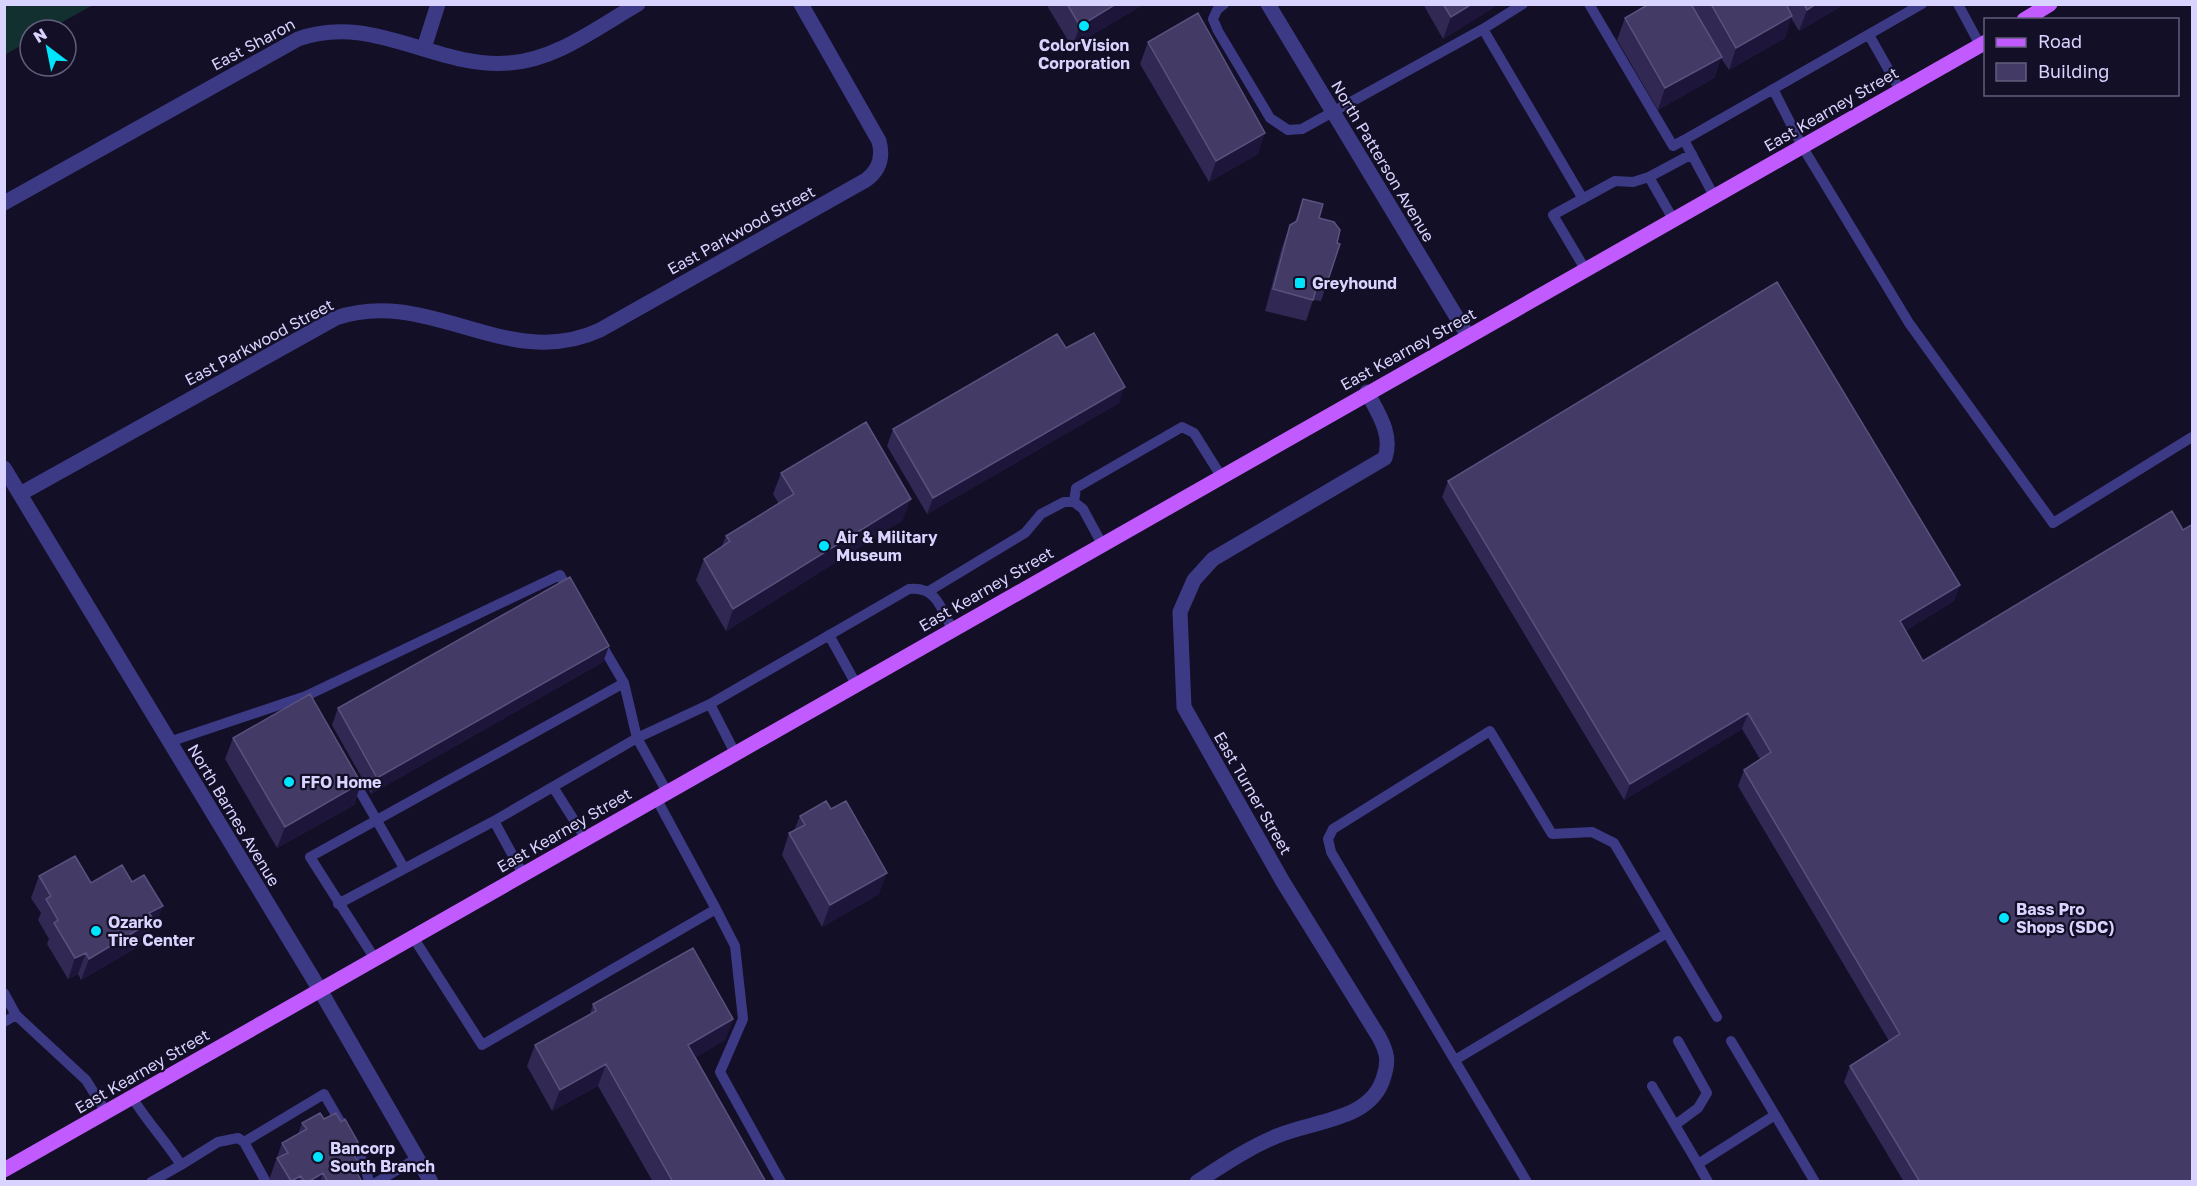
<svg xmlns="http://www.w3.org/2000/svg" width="2197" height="1186" font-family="'Golos Text',sans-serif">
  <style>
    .green { fill: #12302f }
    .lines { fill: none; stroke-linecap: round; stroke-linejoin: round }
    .service { stroke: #3d3a85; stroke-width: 10 }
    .minor { stroke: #3d3a85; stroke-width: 15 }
    .primary { stroke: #c25bff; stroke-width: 15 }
    .wall { fill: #312854 }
    .shaded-wall { fill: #1d163a }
    .building { fill: #433a66; stroke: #5a527e; stroke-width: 1.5 }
    .poi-dot { fill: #00e5ff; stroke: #130f26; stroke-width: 2 }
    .labels { text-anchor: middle; stroke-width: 4.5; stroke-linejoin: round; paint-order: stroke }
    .street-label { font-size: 16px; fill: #d9d4ff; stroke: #130f26 }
    .poi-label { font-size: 16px; font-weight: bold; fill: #d9d4ff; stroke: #130f26; text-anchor: start }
  </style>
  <rect width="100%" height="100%" fill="#130f26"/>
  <path class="green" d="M5,4H93V5L48,30H30V40L5,55Z"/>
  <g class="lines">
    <path class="service" d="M1224,4L1217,10L1213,19L1218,31L1270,118L1288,130L1302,129L1483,29L1583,199
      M1589,4L1673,146L1684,140
      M1958,4L1980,45
      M1483,29L1523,4
      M1869,35L1900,90
      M1773,89L1802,146L1909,323L2053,523L2192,437
      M1649,177L1673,219
      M1714,196L1684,140L1922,4
      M1585,269L1553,215L1615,181L1633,182L1649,177L1692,154
      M1074,502L1076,488L1182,427L1194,433L1221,476
      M929,591L1025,533L1041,514L1064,502H1074L1083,509L1102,544
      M829,635L856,684
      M600,642L624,683
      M306,696L560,575L570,593
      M710,704L735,753
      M169,742L306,696L308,700
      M353,779L404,868
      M553,787L586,839
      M494,821L523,874
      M338,904L494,821L637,738L710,704L909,589C936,586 941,608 952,629
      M716,909L735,946L743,1019L720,1072L781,1182
      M1667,933L1717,1017
      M413,937L482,1045L716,909L656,798
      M375,959L310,857L624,683L637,738L667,792
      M4,993L16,1015
      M4,1022L16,1015L86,1080L106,1112
      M1731,1041L1815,1182
      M1455,1060L1667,933L1614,843L1592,832L1552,834L1490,731L1333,829L1328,839L1331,852L1527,1182
      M1652,1086L1698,1164
      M132,1097C147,1122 166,1141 181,1165L151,1182
      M1675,1125L1698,1108L1707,1093L1678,1041
      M351,1141L365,1165L369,1182
      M244,1142L324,1094L342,1125
      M181,1165L218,1142L238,1138L244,1142L266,1182
      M377,1182L417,1158
      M1708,1182L1698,1164L1775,1115"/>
    <path class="minor" d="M1268,4L1468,336
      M424,48L438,4
      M4,203L298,39C373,12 436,69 509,63C556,60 598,27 638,4
      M4,468L320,990L431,1182
      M20,494L336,318C429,286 508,373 600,330L866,180C880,170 883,156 879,141L801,4
      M1197,1182C1223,1165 1248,1148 1277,1136C1314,1120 1372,1121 1384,1076C1389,1060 1387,1052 1379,1037L1283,882L1184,707L1180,612L1194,580L1213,559L1385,458C1393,434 1378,413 1367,392"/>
    <path class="primary" d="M2024,20L2050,4
      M4,1170L1986,42"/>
  </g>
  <path class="wall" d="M1046,4H1144L1072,47Z
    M1423,4H1499L1443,39Z
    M1649,4H1845L1799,31L1791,18L1785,38L1729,70L1721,58L1714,78L1658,110L1617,40L1625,18Z
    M1148,42L1258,154L1209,182L1140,64Z
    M1303,199L1319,218L1328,280L1321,301L1313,300L1306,321L1265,311L1282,247L1290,225L1295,222Z
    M1066,348L1119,403L927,514L887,446L893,429Z
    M781,473L903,520L726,631L696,580L704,559L722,546L726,536L779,504L773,494Z
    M1448,481L1960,585L1954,601L1905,631L2193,1182H1904L1844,1082L1850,1066L1889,1041L1738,786L1744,770L1760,759L1742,729L1624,800L1442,497Z
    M609,646L603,662L371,794L332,725L338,708Z
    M233,738L361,783L354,805L277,848L225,759Z
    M831,809L879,894L822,927L782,855L789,833L794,831L800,816Z
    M39,876L155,927L150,930L146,942L81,980L78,974L68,979L47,944L49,939L38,920L41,913L31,898Z
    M593,1004L733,1019L725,1040L696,1057L766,1182H653L598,1086L552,1111L527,1066L535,1045L590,1014Z
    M324,1119L341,1122L358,1142L356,1148L358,1153L356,1158L358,1162L355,1170L362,1182H270L269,1180L282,1143L298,1134L302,1123Z"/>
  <path class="shaded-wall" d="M1116,4H1144L1072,47L1080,26Z
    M1472,4H1499L1443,39L1451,17Z
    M1816,4H1845L1799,31L1807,10Z
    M1792,16L1785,38L1729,70L1736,48Z
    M1722,57L1714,78L1658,110L1665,88Z
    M1265,133L1258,154L1209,182L1216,161Z
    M1125,387L1119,403L927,514L933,498Z
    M911,499L903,520L726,631L733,609Z
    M1960,585L1954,601L1894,638L1900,621Z
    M609,646L603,662L371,794L377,778Z
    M1748,713L1742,729L1624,800L1630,784Z
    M361,783L354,805L277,848L285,827Z
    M887,873L879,894L822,927L830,905Z
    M163,906L155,927L150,930L146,942L81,980L89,959L149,913Z
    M86,953L78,974L68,979L75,958Z
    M733,1019L725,1040L681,1066L688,1045Z
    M606,1064L598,1086L552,1111L560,1090Z
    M358,1153L354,1164L358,1162L351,1182L354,1155Z
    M323,1173L320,1182H308Z
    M301,1176L298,1182H291Z"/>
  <path class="building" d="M1067,4H1116L1080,26Z
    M1443,4H1472L1451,17Z
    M1649,4H1691L1722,57L1665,88L1625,18Z
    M1711,4H1786L1792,16L1736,48Z
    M1804,4H1816L1807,10Z
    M1198,13L1265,133L1216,161L1148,42Z
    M1303,199L1323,204L1319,218L1334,222L1340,230L1337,243L1340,244L1328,280L1319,278L1313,300L1273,289L1290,225L1297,221Z
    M1777,282L1960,585L1900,621L1923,661L2172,511L2183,530L2193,524V1182H1920L1850,1066L1900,1034L1744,770L1771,752L1748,713L1630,784L1448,481Z
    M1094,333L1125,387L933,498L893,429L1057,334L1066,348Z
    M866,422L911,499L733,609L704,559L730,541L726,536L794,494L781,473Z
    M570,577L609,646L377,778L338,708Z
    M310,694L361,783L285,827L233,738Z
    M826,801L831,809L846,801L887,873L830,905L789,833L805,825L800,816Z
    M75,856L91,883L122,865L132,882L144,875L163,906L149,913L154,920L89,959L86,953L75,958L54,923L58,920L46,899L51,896L39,876Z
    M693,948L733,1019L688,1045L766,1182H673L606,1064L560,1090L535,1045L596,1011L593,1004Z
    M320,1113L324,1119L336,1113L341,1122L345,1119L358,1142L354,1145L358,1153L354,1155L358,1162L353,1165L362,1182H328L323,1173L308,1182H304L301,1176L291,1181L277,1158L288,1153L282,1143L307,1129L302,1123Z"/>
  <g class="poi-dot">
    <circle cx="1084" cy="26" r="6"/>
    <rect x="1294" y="277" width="12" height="12" rx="3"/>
    <circle cx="824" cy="546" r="6"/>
    <circle cx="289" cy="782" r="6"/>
    <circle cx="2004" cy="918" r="6"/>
    <circle cx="96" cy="931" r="6"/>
    <circle cx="318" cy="1157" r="6"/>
  </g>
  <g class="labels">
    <g class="street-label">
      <text transform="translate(253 44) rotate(-28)" y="6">East Sharon</text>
      <text transform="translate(1831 109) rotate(-30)" y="6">East Kearney Street</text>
      <text transform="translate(1383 161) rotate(59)" y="6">North Patterson Avenue</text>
      <text transform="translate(741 230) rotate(-29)" y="6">East Parkwood Street</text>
      <text transform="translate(259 342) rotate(-28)" y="6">East Parkwood Street</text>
      <text transform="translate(1408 349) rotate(-29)" y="6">East Kearney Street</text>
      <text transform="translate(986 589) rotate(-30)" y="6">East Kearney Street</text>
      <text transform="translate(1253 793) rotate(60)" y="6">East Turner Street</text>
      <text transform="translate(234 815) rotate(59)" y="6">North Barnes Avenue</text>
      <text transform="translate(564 830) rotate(-30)" y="6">East Kearney Street</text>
      <text transform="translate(142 1071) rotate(-30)" y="6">East Kearney Street</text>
    </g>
    <g class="poi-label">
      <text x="1084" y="51" text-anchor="middle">ColorVision<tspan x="1084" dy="18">Corporation</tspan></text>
      <text x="1312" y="289">Greyhound</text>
      <text x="836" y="543">Air &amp; Military<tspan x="836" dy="18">Museum</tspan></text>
      <text x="301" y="788">FFO Home</text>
      <text x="2016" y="915">Bass Pro<tspan x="2016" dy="18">Shops (SDC)</tspan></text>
      <text x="108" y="928">Ozarko<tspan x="108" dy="18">Tire Center</tspan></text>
      <text x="330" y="1154">Bancorp<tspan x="330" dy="18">South Branch</tspan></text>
    </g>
  </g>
  <rect width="2197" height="1186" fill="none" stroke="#d9d4ff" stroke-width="12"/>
  <rect x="1984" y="18" width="195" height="78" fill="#130f26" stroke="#625e7d" stroke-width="1.5"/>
  <rect x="1996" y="38" width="30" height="9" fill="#c25bff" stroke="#625e7d" stroke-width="1.5"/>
  <text x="2038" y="48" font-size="18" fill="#d9d4ff">Road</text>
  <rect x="1996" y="63" width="30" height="18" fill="#433a66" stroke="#625e7d" stroke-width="1.5"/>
  <text x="2038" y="78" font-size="18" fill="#d9d4ff">Building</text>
  <g transform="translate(48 48) rotate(328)"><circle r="28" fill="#130f26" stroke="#625e7d" stroke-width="1.5"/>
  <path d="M0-4.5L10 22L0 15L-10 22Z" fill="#00e5ff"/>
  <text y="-9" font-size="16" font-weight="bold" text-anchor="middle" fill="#d9d4ff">N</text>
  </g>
</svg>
